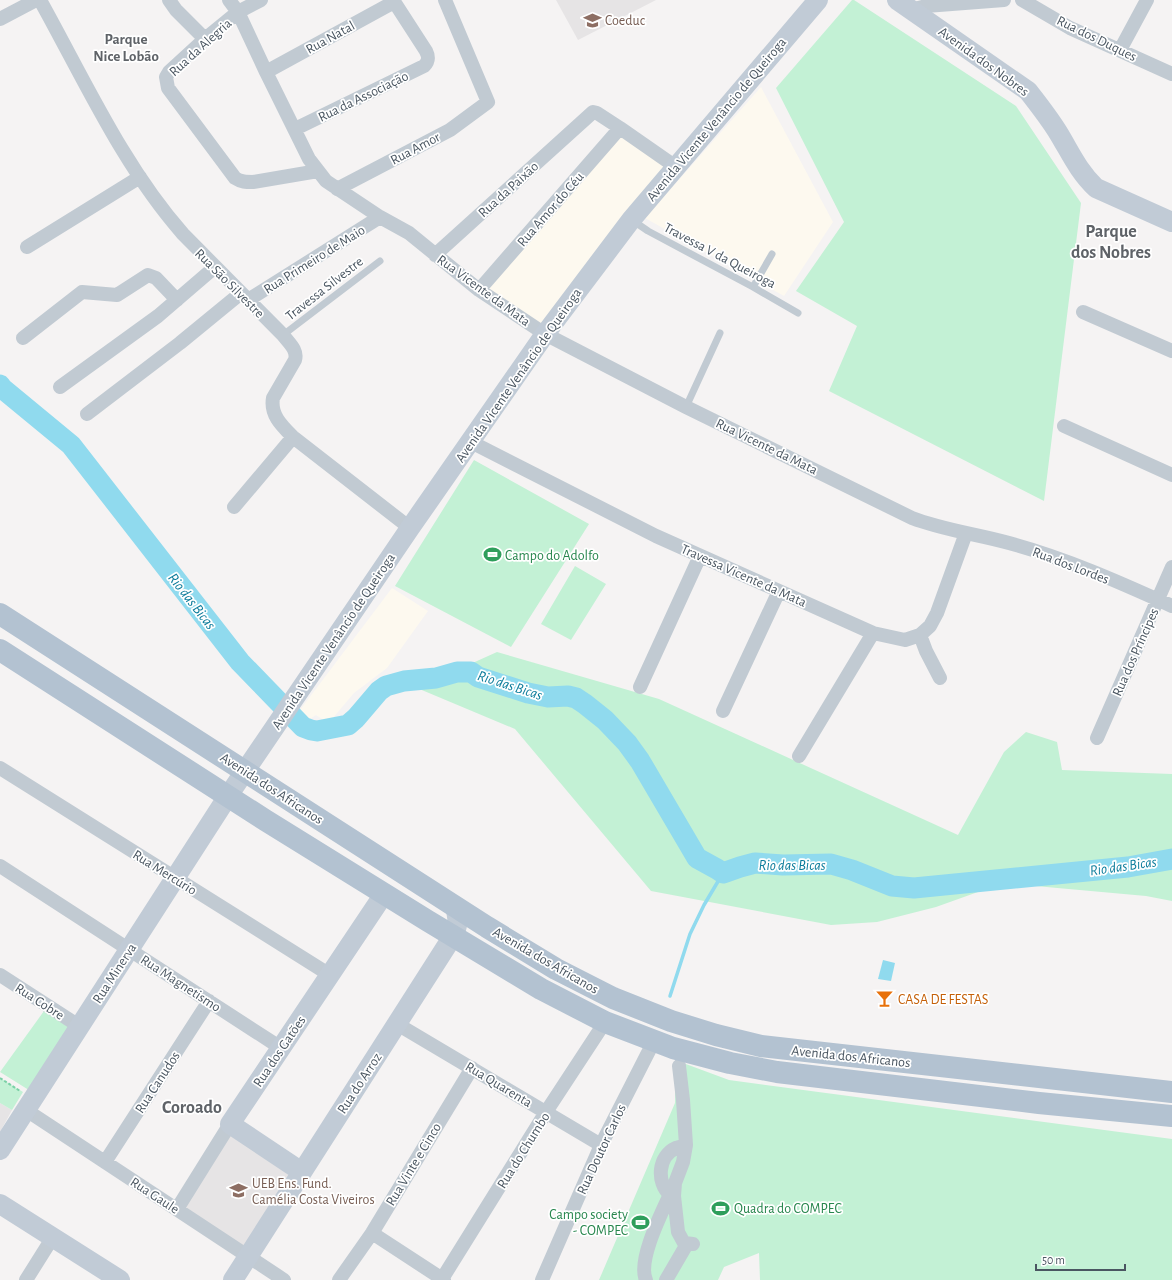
<svg xmlns="http://www.w3.org/2000/svg" width="1172" height="1280" font-family="'Alegreya Sans',sans-serif">
  <style>
    .commercial { fill: #fdf9ef }
    .education { fill: #e6e4e5 }
    .green { fill: #c3f1d5 }
    .water { fill: #90daee }
    .lines { fill: none; stroke-linecap: round; stroke-linejoin: round }
    .stream { stroke: #90daee; stroke-width: 3.5 }
    .river { stroke: #90daee; stroke-width: 21 }
    .path { stroke: #7ad0a6; stroke-width: 2; stroke-dasharray: 3 2; stroke-linecap: butt }
    .lane { stroke: #c1cad2; stroke-width: 7 }
    .street { stroke: #c1cad2; stroke-width: 14 }
    .secondary { stroke: #c1cbd6; stroke-width: 20 }
    .primary { stroke: #b3c2d1; stroke-width: 22 }
    .labels { text-anchor: middle; stroke-width: 3.5; stroke-linejoin: round; paint-order: stroke }
    .education-label { font-size: 14px; fill: #785e54; stroke: #fff; text-anchor: start }
    .street-label { font-size: 14px; fill: #4a5661; stroke: #fff }
    .leisure-label { font-size: 14px; fill: #27864d; stroke: #fff; text-anchor: start }
    .food-label { font-size: 14px; fill: #c56008; stroke: #fff; text-anchor: start }
    .neighbourhood-label { font-size: 15px; font-weight: bold; fill: #5f6368; stroke: #fff }
    .water-label { font-size: 15px; font-style: italic; fill: #0c7c9b; stroke: #fff }
    .district-label { font-size: 18px; font-weight: bold; fill: #5f6368; stroke: #fff }
  </style>
  <rect width="100%" height="100%" fill="#f5f3f3"/>
  <path class="commercial" d="M761,87L833,222L784,296L645,218Z
    M620,128L676,167L545,334L479,290Z
    M392,588L428,611L387,668L354,693L332,719L325,721L316,715L308,720L297,714Z"/>
  <path class="education" d="M556,0H656L578,40Z
    M0,1103L12,1110L0,1132Z
    M230,1124L302,1172L248,1256L177,1209Z"/>
  <path class="green" d="M852,0H854L1016,106L1081,203L1044,501L829,391L857,326L796,291L844,222L776,88Z
    M474,460L589,524L511,647L395,586Z
    M575,566L606,584L571,640L541,624Z
    M497,652L659,699L958,835L1004,752L1026,732L1057,742L1062,770L1172,774V901L1146,896L1003,883L936,907L877,922L831,925L651,891L515,729L417,688Z
    M44,1011L73,1030L32,1092L0,1072Z
    M675,1060L729,1080L1172,1139V1280H760L759,1253L724,1267L718,1280H599L675,1103Z
    M0,1078L23,1092L12,1110L0,1103Z"/>
  <path class="water" d="M883,960L895,963L891,981L878,979Z"/>
  <g class="lines">
    <path class="stream" d="M670,996L690,934L704,905L723,873"/>
    <path class="river" d="M0,385L2,388L71,445L240,662L303,727L311,730L317,731L348,725L356,718L379,691L386,686L404,681L436,678L457,672H471L478,677L528,693L548,697L568,696L576,698L585,704L605,720L627,743L640,761L697,858L717,869L723,873L740,867L755,863L783,865L831,864L852,870L892,886L914,888L1128,867L1172,859"/>
    <path class="path" d="M0,1078L20,1091"/>
    <path class="lane" d="M632,220L648,231L753,287L798,313
      M753,287L772,254
      M283,335L380,261
      M686,407L720,333"/>
    <path class="street" d="M40,0C84,79 123,166 183,234L283,335C289,343 298,350 295,360L273,398C270,415 282,426 293,437L410,528
      M169,0L176,10L205,39
      M229,0L238,12L266,72L309,159L326,181L380,217L409,233L479,290L545,334L686,407L912,518C943,530 977,534 1009,543C1065,558 1119,582 1172,606
      M261,0L238,12L205,39L169,72L166,77L168,88L235,178C241,182 246,182 253,182L318,171
      M1022,0L1070,28L1172,74
      M911,10L926,6L1004,0
      M0,19L36,0
      M1120,50L1147,0
      M266,72L394,2
      M295,129L424,66C429,61 429,57 426,51L393,0
      M337,189L450,130L488,102L445,0
      M27,247L140,177
      M435,255L593,112L597,113L620,128L676,167
      M479,290L620,128
      M248,300L380,217
      M1083,312L1172,351
      M23,338L82,292L117,295L148,275L156,278L177,300
      M60,387L158,316L215,267
      M87,414L180,343L241,293
      M1064,426L1172,475
      M471,442L656,536L873,633L905,640L920,635L930,626L937,613L966,533
      M234,507L293,437
      M920,635L926,651L940,678
      M640,687L700,556
      M723,711L779,591
      M1097,738L1172,567
      M799,756L873,633
      M0,768L330,975
      M0,866L281,1048
      M0,975L79,1026
      M397,1024L601,1145
      M679,1066L683,1100L686,1145L683,1162L675,1183L674,1196L678,1232L684,1243L693,1244
      M26,1110L284,1280
      M105,1162L209,1001
      M670,1195C656,1182 658,1156 676,1148C679,1147 683,1146 686,1145
      M177,1209L230,1124
      M372,1233L444,1280
      M442,1279L546,1112L605,1022
      M26,1280L53,1237
      M339,1280L372,1233L472,1068
      M542,1280L601,1145L654,1041
      M646,1280C637,1260 663,1210 672,1190
      M666,1280L687,1244"/>
    <path class="secondary" d="M897,0L1028,91C1039,105 1050,119 1059,134C1071,154 1079,172 1096,188L1172,222
      M0,1150L228,796L410,528L545,334L631,220L818,0
      M302,1172L230,1124L384,894
      M0,1204L120,1280
      M233,1280L453,936C459,925 458,919 455,906"/>
    <path class="primary" d="M0,614L487,927L556,969L613,998L671,1021L716,1035L761,1046L1172,1092
      M0,650L265,820L428,921L541,989L605,1022L673,1048L730,1063L777,1072L1039,1103L1172,1116"/>
  </g>
  <defs>
    <symbol id="school-bare" viewBox="-9 -9 18 18"><path d="M0-5L7-2L0 1L-7-2ZM-4 1L0 2.5L4 1V4Q0 6-4 4Z" fill="#8d6e63" stroke="#fff" stroke-width="2.5" paint-order="stroke"/></symbol>
    <symbol id="stadium-bare" viewBox="-9 -9 18 18"><path d="M0-5a6.5 5 0 1 0 0 10a6.5 5 0 1 0 0-10ZM-3.5-1.8h7v3.6h-7Z" fill="#2e9e5b" stroke="#fff" stroke-width="2.5" paint-order="stroke"/></symbol>
    <symbol id="bar-bare" viewBox="-9 -9 18 18"><path d="M-6-5H6L.8 .8V4.5H3.5V6h-7V4.5H-.8V.8Z" fill="#e8710a" stroke="#fff" stroke-width="2.5" paint-order="stroke"/></symbol>
  </defs>
  <g fill-rule="evenodd">
    <use href="#school-bare" x="580" y="8" width="25" height="25"/>
    <use href="#stadium-bare" x="480" y="542" width="25" height="25"/>
    <use href="#bar-bare" x="872" y="986" width="25" height="25"/>
    <use href="#school-bare" x="226" y="1178" width="25" height="25"/>
    <use href="#stadium-bare" x="708" y="1196" width="25" height="25"/>
    <use href="#stadium-bare" x="628" y="1210" width="25" height="25"/>
  </g>
  <g class="labels">
    <g class="education-label">
      <text x="605" y="25">Coeduc</text>
      <text x="252" y="1188">UEB Ens. Fund.<tspan x="252" dy="16">Camélia Costa Viveiros</tspan></text>
    </g>
    <g class="street-label">
      <text transform="translate(330 37) rotate(-29)" y="5">Rua Natal</text>
      <text transform="translate(1097 38) rotate(26)" y="5">Rua dos Duques</text>
      <text transform="translate(200 47) rotate(-42)" y="5">Rua da Alegria</text>
      <text transform="translate(984 61) rotate(36)" y="5">Avenida dos Nobres</text>
      <text transform="translate(363 96) rotate(-26)" y="5">Rua da Associação</text>
      <text transform="translate(716 119) rotate(-50)" y="5">Avenida Vicente Venâncio de Queiroga</text>
      <text transform="translate(415 148) rotate(-28)" y="5">Rua Amor</text>
      <text transform="translate(508 189) rotate(-42)" y="5">Rua da Paixão</text>
      <text transform="translate(550 209) rotate(-49)" y="5">Rua Amor do Céu</text>
      <text transform="translate(720 255) rotate(28)" y="5">Travessa V da Queiroga</text>
      <text transform="translate(314 259) rotate(-32)" y="5">Rua Primeiro de Maio</text>
      <text transform="translate(230 283) rotate(45)" y="5">Rua São Silvestre</text>
      <text transform="translate(324 288) rotate(-38)" y="5">Travessa Silvestre</text>
      <text transform="translate(484 290) rotate(36)" y="5">Rua Vicente da Mata</text>
      <text transform="translate(518 375) rotate(-55)" y="5">Avenida Vicente Venâncio de Queiroga</text>
      <text transform="translate(767 446) rotate(26)" y="5">Rua Vicente da Mata</text>
      <text transform="translate(1071 565) rotate(21)" y="5">Rua dos Lordes</text>
      <text transform="translate(744 575) rotate(24)" y="5">Travessa Vicente da Mata</text>
      <text transform="translate(333 641) rotate(-56)" y="5">Avenida Vicente Venâncio de Queiroga</text>
      <text transform="translate(1135 652) rotate(-66)" y="5">Rua dos Príncipes</text>
      <text transform="translate(272 788) rotate(33)" y="5">Avenida dos Africanos</text>
      <text transform="translate(165 872) rotate(32)" y="5">Rua Mercúrio</text>
      <text transform="translate(546 960) rotate(30)" y="5">Avenida dos Africanos</text>
      <text transform="translate(114 973) rotate(-57)" y="5">Rua Minerva</text>
      <text transform="translate(181 983) rotate(33)" y="5">Rua Magnetismo</text>
      <text transform="translate(40 1001) rotate(33)" y="5">Rua Cobre</text>
      <text transform="translate(279 1051) rotate(-56)" y="5">Rua dos Gatões</text>
      <text transform="translate(851 1056) rotate(6)" y="5">Avenida dos Africanos</text>
      <text transform="translate(157 1082) rotate(-57)" y="5">Rua Canudos</text>
      <text transform="translate(359 1083) rotate(-57)" y="5">Rua do Arroz</text>
      <text transform="translate(499 1084) rotate(31)" y="5">Rua Quarenta</text>
      <text transform="translate(601 1149) rotate(-65)" y="5">Rua Doutor Carlos</text>
      <text transform="translate(523 1150) rotate(-58)" y="5">Rua do Chumbo</text>
      <text transform="translate(413 1164) rotate(-59)" y="5">Rua Vinte e Cinco</text>
      <text transform="translate(155 1195) rotate(33)" y="5">Rua Gaule</text>
    </g>
    <g class="leisure-label">
      <text x="505" y="560">Campo do Adolfo</text>
      <text x="734" y="1213">Quadra do COMPEC</text>
      <text x="628" y="1219" text-anchor="end">Campo society<tspan x="628" dy="16">- COMPEC</tspan></text>
    </g>
    <g class="food-label">
      <text x="898" y="1004">CASA DE FESTAS</text>
    </g>
    <g class="neighbourhood-label">
      <text x="126" y="44">Parque<tspan x="126" dy="17">Nice Lobão</tspan></text>
    </g>
    <g class="water-label">
      <text transform="translate(192 601) rotate(52)" y="5">Rio das Bicas</text>
      <text transform="translate(510 685) rotate(18)" y="5">Rio das Bicas</text>
      <text x="792" y="870">Rio das Bicas</text>
      <text transform="translate(1123 866) rotate(-8)" y="5">Rio das Bicas</text>
    </g>
    <g class="district-label">
      <text x="1111" y="237">Parque<tspan x="1111" dy="21">dos Nobres</tspan></text>
      <text x="192" y="1113">Coroado</text>
    </g>
  </g>
  <path d="M1036 1264v6h89v-6" fill="none" stroke="#4a5661" stroke-width="2"/>
  <text x="1042" y="1264" font-size="12" fill="#4a5661" stroke="#ffffff" stroke-width="3" paint-order="stroke">50 m</text>
</svg>
